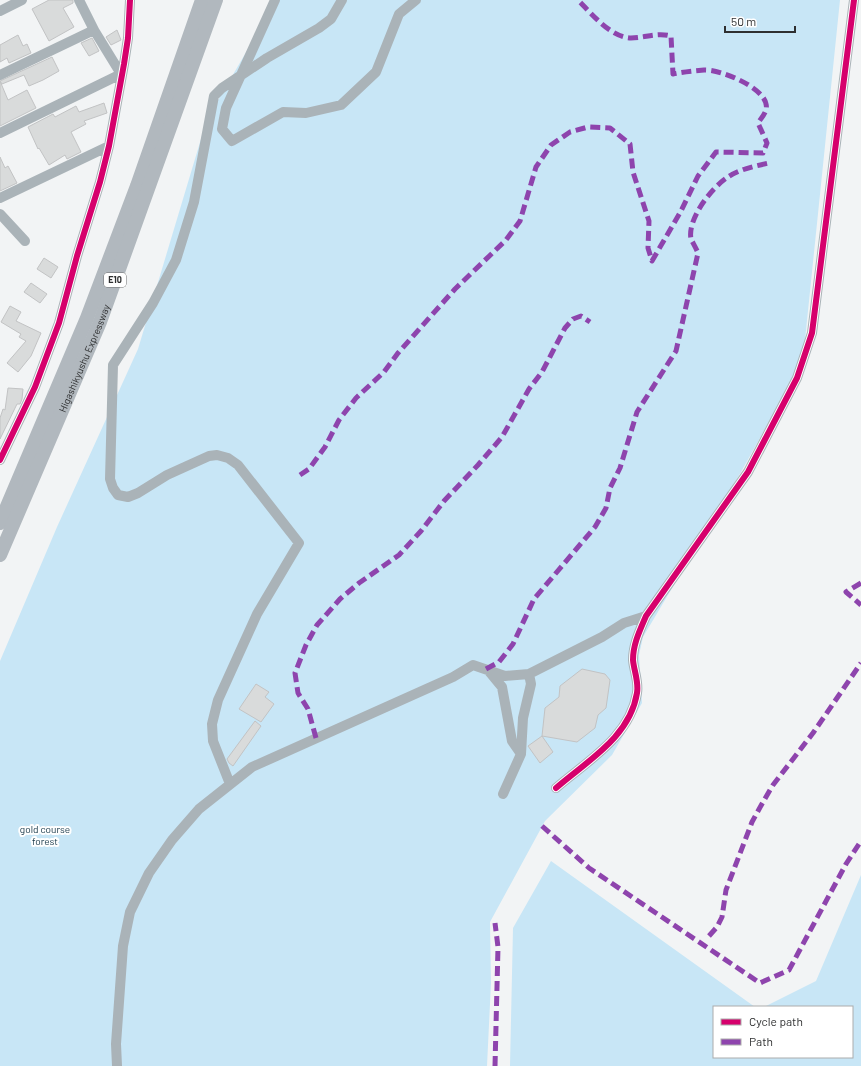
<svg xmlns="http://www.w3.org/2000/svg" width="861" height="1066" font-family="Barlow,sans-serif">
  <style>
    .green { fill: #c8e6f6 }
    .building { fill: #d9dbdb; stroke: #c2c3c4 }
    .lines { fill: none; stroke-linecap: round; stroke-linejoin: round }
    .minor { stroke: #aab3b8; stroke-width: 10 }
    .highway { stroke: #b1b8be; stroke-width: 14 }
    .quiet { stroke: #8e44ad; stroke-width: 5; stroke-dasharray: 10 5; stroke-linecap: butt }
    .cycleway-casing { stroke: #fff; stroke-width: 8 }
    .cycleway { stroke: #d6006c; stroke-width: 6 }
    .labels { text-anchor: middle; stroke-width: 4; stroke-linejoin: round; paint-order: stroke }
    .shield { fill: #fff; stroke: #6d6d6e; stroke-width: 1 }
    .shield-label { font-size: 9px; font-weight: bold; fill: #2e2f30 }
    .street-label { font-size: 10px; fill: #2e2f30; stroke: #fff }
    .park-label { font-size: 10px; fill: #133445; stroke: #fff }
  </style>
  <rect width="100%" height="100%" fill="#f2f4f5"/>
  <path class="green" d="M272,0H840L805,340L794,377L741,472L643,637L639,655L642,703L612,755L545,821L490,922L491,983L487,1066H0V661L57,527L138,349L207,119L269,13Z
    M551,861L755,1007H714V1057H852V1007H764L816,981L861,875V1066H510L513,928Z"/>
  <path class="building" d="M49,0H73V3L63,8L74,27L49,41L32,9Z
    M117,30L121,40L111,45L106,37Z
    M18,35L23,46L27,44L31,53L9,63L7,58L0,62V45Z
    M92,38L99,51L89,56L81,43Z
    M52,57L59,71L43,80L29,86L24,75L2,84L0,81Z
    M0,81L8,100L27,90L36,108L0,126Z
    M104,103L107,113L84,121L86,124L71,132L81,152L67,159L65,155L49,165L39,148L38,149L28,127L53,114L55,117L76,106L79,112Z
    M0,157L5,168L8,166L17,183L0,191Z
    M44,258L58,267L51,278L37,269Z
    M31,283L47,294L40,303L24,292Z
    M10,306L21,312L16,321L41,333L31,356L18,372L7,363L26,341L19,337L21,334L1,322Z
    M8,388L23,389L22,399L20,404H17L0,439V418L3,409L5,410Z
    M582,669L605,674L610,680L606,708L598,715L595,728L577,742L542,736L553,752L540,763L528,746L542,736L545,708L559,697L560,686Z
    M256,684L269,692L265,697L274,704L261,722L239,709Z
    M255,721L261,726L233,766L229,763L227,759Z"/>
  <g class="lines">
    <path class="minor" d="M275,0L226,108L222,129L232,141L283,112L306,113L341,105L376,72L399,14L416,0
      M0,11L22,0
      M0,75L94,30
      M0,133L121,74L94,30L79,0
      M0,198L109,146
      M0,214L25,241
      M0,460L35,387L59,323L77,256L100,182L109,146L124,64L128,38L130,0
      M488,670L502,687L512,741L521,754
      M230,784L213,741L212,724L218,700L257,614L299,543L238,465L228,458L217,455L209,456L167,475L138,493L128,497L118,495L113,488L110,479L113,365L153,303L176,260L194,202L214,96L222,88L267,58L319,28L331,19L342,0
      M556,788C587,761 630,737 637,693C639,682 634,671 633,660C633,644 640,630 646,616L748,472L797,378L812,333L854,0
      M503,794L521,754L523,718L531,684L529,674
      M117,1066L116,1044L123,946L130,912L149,873L172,840L199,809L252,767L453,677L473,665L505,676L529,674L602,637L624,623L646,616"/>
    <g class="highway">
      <path d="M0,523L87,318L137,186L202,0"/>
      <path id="s1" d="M0,555L100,322L216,0"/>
    </g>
    <path class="quiet" d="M300,475L309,469L325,447L339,420L356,398L384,372L398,353L455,289L506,240L520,221L536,167L551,145L570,132L588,127L610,128L630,144L633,172L649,221L648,248L652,261L681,211L698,176L716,152L763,153L767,143L758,123C762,117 768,111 766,104C763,87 720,69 704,70C693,71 683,72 673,74L671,36C657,32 645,38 631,38C610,37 592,14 578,0
      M861,583L846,592L861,605
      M486,669L499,662L513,644L534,599L595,527L606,508L610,488L620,468L637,412L676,351L698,253C696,248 693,243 691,239C687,219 712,187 728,177C740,169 755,166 769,163
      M316,738L308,709L298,693L295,673L306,645L317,625L340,599L359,583L399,555L421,531L444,501L478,465L502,437L529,389L542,372L565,328L573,319L581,316L590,322
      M542,826L589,868L760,983L789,970L846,864L861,841
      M709,936L717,927L722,917L726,890L752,822L763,802L773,785L813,733L861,663
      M495,1066L498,947L495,923"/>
    <defs>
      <path id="cycleway" d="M0,460L35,387L59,323L77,256L100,182L109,146L124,64L128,38L130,0
        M556,788C587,761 630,737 637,693C639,682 634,671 633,660C633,644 640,630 646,616L748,472L797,378L812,333L854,0"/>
    </defs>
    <use href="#cycleway" class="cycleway-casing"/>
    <use href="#cycleway" class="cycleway"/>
  </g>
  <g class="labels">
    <rect class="shield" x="104" y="273" width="22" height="14" rx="3"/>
    <g class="shield-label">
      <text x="115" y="283">E10</text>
    </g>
    <g class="street-label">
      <text dy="4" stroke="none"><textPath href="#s1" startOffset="214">Higashikyushu Expressway</textPath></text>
    </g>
    <g class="park-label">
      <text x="45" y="833">gold course<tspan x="45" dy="12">forest</tspan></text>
    </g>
  </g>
  <rect x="713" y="1006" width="140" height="52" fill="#ffffff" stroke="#abacac"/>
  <rect x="721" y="1019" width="20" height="6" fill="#d6006c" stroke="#abacac"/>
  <text x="749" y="1026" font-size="12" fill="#2e2f30">Cycle path</text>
  <rect x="721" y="1039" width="20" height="6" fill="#8e44ad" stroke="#abacac"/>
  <text x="749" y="1046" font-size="12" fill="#2e2f30">Path</text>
  <path d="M725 26v6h70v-6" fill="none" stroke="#2e2f30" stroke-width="2"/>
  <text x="731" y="26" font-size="12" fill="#2e2f30" stroke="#ffffff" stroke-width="3" paint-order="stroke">50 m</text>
</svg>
